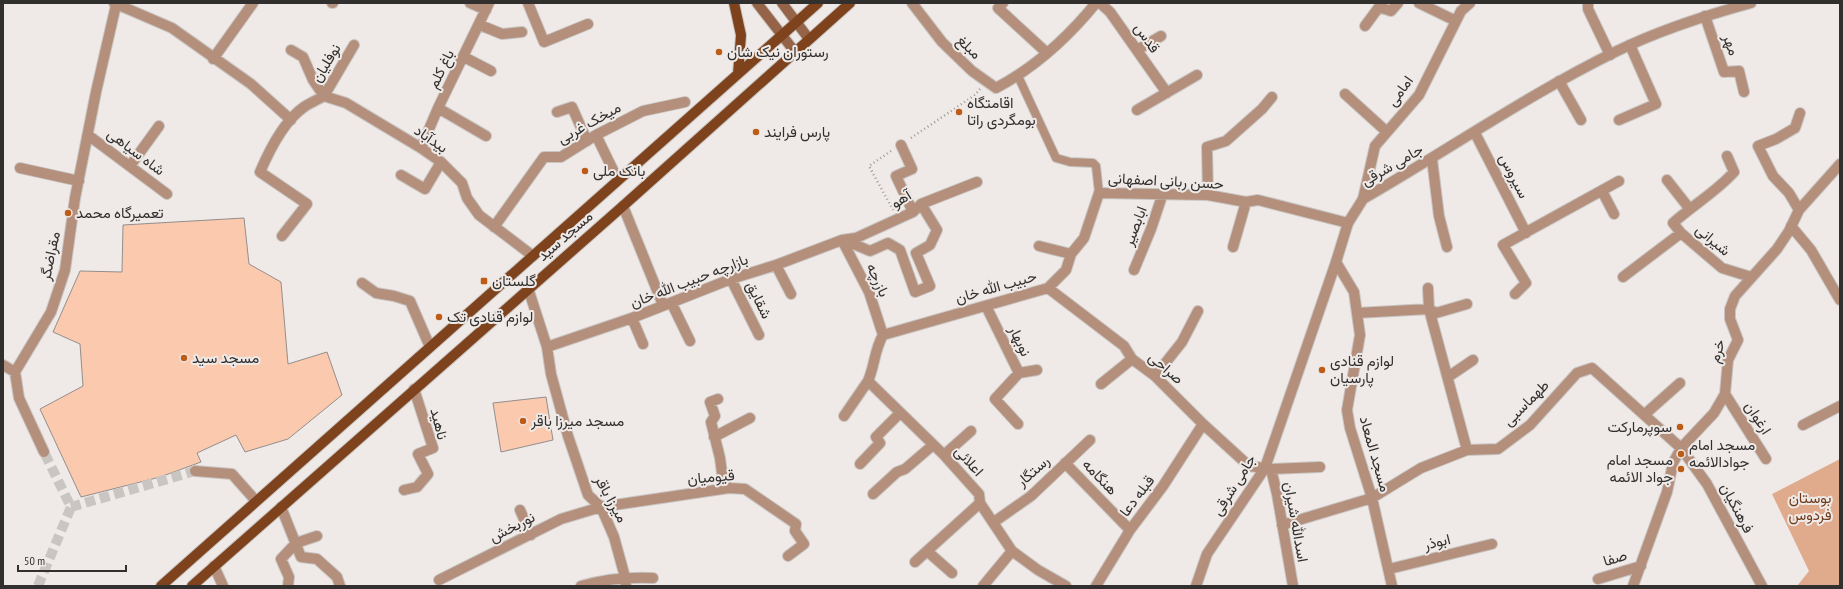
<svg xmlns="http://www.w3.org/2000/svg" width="1843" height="589" font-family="'PT Sans Narrow',Vazirmatn,sans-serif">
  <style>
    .green { fill: #e0aa8d }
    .building { fill: #fbc9ad; stroke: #938e8c }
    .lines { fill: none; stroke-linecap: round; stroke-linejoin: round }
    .pedestrian-tunnel { stroke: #c9c5c2; stroke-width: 10; stroke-dasharray: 10 5; stroke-linecap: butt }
    .service-casing { stroke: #c9c5c2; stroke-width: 10 }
    .pedestrian-casing { stroke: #c9c5c2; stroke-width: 12 }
    .minor-casing { stroke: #c9c5c2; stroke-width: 12 }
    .tertiary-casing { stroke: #c9c5c2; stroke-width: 12 }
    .secondary-casing { stroke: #c9c5c2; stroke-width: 12 }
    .primary-casing { stroke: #c9c5c2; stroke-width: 12 }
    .path { stroke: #9d9997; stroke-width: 2.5; stroke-dasharray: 1 3; stroke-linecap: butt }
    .service { stroke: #b38f7c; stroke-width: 8 }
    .pedestrian { stroke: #b38f7c; stroke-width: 10 }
    .minor { stroke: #b38f7c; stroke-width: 10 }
    .tertiary { stroke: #b38f7c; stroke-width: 10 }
    .secondary { stroke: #956347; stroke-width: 10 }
    .primary { stroke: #7e431d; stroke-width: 10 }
    .poi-dot { fill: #bc5c17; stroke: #efeae7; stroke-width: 1.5 }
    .labels { text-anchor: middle; stroke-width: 4; stroke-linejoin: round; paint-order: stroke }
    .street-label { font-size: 15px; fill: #32302f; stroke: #efeae7 }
    .poi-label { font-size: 15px; fill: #32302f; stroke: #efeae7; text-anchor: start }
    .park-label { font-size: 15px; fill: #703b1b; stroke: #efeae7 }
  </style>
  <rect width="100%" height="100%" fill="#efeae7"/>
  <path class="green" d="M1840,459V586H1797L1809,571L1772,494Z"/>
  <path class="building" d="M244,218L249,264L281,282L288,364L327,352L342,395L288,439L245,452L236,435L197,453L201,462L160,477L81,497L40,409L83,386L80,344L53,332L80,271L122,272L123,225Z
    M546,397L553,440L501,452L493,403Z"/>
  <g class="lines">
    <path class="pedestrian-tunnel" d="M71,507L195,471
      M38,586L71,507L44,452"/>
    <defs>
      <path id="service" d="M1018,76L1056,158L1070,162L1093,163L1096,166L1099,193"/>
      <path id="pedestrian" d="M195,471L232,474L256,501"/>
      <path id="minor" d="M114,3L172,28L251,84L291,120
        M332,3H333
        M470,3L486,10
        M528,3L544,42L588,24
        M912,3L942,42L972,71L996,88C1034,68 1069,36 1096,3
        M1003,3L998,8L1047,53
        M1100,3L1110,12L1167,93
        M1419,3L1456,21
        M1588,3V9L1610,55
        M1705,16L1724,72L1739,71L1744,92
        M480,25L502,34L522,32
        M1365,26L1379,7L1391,11L1398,3
        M291,50L303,57L313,80L324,96L354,45
        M1137,50L1161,36
        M464,57L491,71
        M213,59L253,3
        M1559,81L1581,120
        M1345,94L1387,132
        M438,108L486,136
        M1137,110L1197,75
        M557,112L572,107L587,141
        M1619,120L1656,104L1630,45
        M1475,133L1526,233
        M88,135L167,194
        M596,135L613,170
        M901,145L912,169L896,176L913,212
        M421,148L438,108L489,3
        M1432,159L1439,216L1447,247
        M130,166L159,126
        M20,168L79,181
        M401,175L425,189L441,162
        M1667,180L1689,208
        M1602,191L1614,214
        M1208,195L1207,147L1226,141L1262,109L1272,97
        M1363,199L1375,146L1419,95L1461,11L1470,3
        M623,206L663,305
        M1799,210L1789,193L1773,176L1758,146L1776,139L1795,128L1800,113
        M1791,226L1811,250L1840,300
        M494,227L544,157H561L596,135L643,111L685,102
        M1681,233L1673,223C1693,205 1716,192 1734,172L1727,156
        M282,236L307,204L260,172C269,151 285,120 304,107C310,103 317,100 324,96L346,103L421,148L441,162L462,183L467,198L479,215L533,256
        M842,240L869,292L883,335
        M844,240L870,251L888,243L900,250L915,292L930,286L916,253L930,245L937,230L921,204
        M1039,246L1071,254
        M1233,247L1246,202
        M1336,262L1354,292L1360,335L1347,410L1350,428L1372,498L1392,586
        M776,265L791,294
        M1134,270L1151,229L1163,193
        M1623,277L1681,233L1722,268L1751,277
        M731,279L759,335
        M362,283L376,293L394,296L410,301L430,347
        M528,288L547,347L551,374L568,436L588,495L601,507L614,537L625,577L626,586
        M1048,288L1124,346L1132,359L1155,376L1203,424L1249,466L1271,469L1277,494L1293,586
        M1428,288L1429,309L1467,450
        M1515,294L1526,283L1503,245L1619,181
        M672,304L690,341
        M986,306L1019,373L1037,370
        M1357,313L1429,309L1436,313L1467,304
        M632,318L643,344
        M547,347L632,318L731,279L776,265L842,240L856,238L913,212L921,204L977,182
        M3,365L15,372
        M1155,376L1182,342L1198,311
        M1448,377L1473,360
        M1101,384L1132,359
        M1725,394L1766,459
        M718,399L710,402L715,416L711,422L720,458L723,481L729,488
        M1644,415L1680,383
        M844,416L868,381
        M1018,424L995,399L1019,373
        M1803,425L1840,406
        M714,437L750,418
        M44,452L19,398L15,372L51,312L65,270L75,198L96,92L116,5
        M944,455L971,431
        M1065,463L1130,530
        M860,464L880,443L876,437L900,413
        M1271,469L1320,467
        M404,490L417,487L428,474L418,454L433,448L414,389
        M873,494L897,472L905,469L933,445
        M281,507L301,557L317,559L337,577L340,586
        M520,510L531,535
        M994,522L1031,496L1090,440
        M1282,525L1372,498L1421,468L1467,450L1498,449L1530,425L1577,373L1592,368L1681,448L1707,484L1762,586
        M915,562L927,551
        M214,566L223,586
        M1389,569L1492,544
        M952,573L927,551L980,503
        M1598,579L1641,566
        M439,580L561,519L601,507L729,488L745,489L796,524L795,531L804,544L788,556
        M288,586L289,577L281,559L296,543L317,536
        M581,586C605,579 628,577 653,578
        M983,586L1012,551
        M1066,586L1038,570L1012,551L980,503L979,494L944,455L868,381C875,365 874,351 883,335L1048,288L1066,270L1071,254L1084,238L1099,193L1208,195L1246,202L1258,200L1348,223
        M1096,586L1130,530L1163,486L1203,424
        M1633,586L1667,492L1673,463L1681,448L1714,413L1725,394L1728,360L1738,340L1730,319V309L1735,296L1777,249L1789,231L1799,210L1840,164"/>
      <path id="tertiary" d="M1196,586L1207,554L1265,468L1336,262L1348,223L1363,199C1448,150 1529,94 1617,51C1658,31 1707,15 1751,3"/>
      <path id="secondary" d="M757,3L795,52
        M782,3L809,39"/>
      <path id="primary" d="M734,3L741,35L738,74
        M161,586L818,3
        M192,586L623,206L850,3"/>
    </defs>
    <use href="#service" class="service-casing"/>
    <use href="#pedestrian" class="pedestrian-casing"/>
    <use href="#minor" class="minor-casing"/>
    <use href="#tertiary" class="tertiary-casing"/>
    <use href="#secondary" class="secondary-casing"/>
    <use href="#primary" class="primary-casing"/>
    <path class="path" d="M911,138L975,95L980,89
      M891,151L869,166L893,210"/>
    <use href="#service" class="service"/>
    <use href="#pedestrian" class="pedestrian"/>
    <use href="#minor" class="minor"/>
    <use href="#tertiary" class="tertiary"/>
    <use href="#secondary" class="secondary"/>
    <use href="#primary" class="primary"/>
  </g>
  <g class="poi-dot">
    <circle cx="719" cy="52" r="4"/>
    <circle cx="959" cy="112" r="4"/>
    <circle cx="756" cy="132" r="4"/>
    <circle cx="585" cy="171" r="4"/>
    <circle cx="68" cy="213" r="4"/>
    <rect x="480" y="277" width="8" height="8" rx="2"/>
    <circle cx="439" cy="317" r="4"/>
    <circle cx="184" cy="358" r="4"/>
    <circle cx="1322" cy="370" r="4"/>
    <circle cx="523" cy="421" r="4"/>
    <circle cx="1680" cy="427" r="4"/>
    <circle cx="1681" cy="454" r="4"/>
    <circle cx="1681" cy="469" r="4"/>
  </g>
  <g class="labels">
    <g class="street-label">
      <text transform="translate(1147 38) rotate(55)" y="5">قدس</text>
      <text transform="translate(1731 45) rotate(71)" y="5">مهر</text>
      <text transform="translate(969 47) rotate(43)" y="5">مبلغ</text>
      <text transform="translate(326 63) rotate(-59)" y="5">نوفلیان</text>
      <text transform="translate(441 69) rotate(-64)" y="5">باغ کلم</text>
      <text transform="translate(1400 91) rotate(-54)" y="5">امامی</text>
      <text transform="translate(589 123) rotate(-29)" y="5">میخک غربی</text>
      <text transform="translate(431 139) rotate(34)" y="5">بیدآباد</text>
      <text transform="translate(136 152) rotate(37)" y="5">شاه سیاهی</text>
      <text transform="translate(1392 165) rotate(-30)" y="5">جامی شرقی</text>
      <text transform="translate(1514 176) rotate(63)" y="5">سیروس</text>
      <text transform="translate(1166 181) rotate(3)" y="5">حسن ربانی اصفهانی</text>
      <text transform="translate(901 199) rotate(-32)" y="5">آهو</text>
      <text transform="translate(1135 226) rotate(-69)" y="5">ابابصیر</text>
      <text transform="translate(565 236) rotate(-41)" y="5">مسجد سید</text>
      <text transform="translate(1713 240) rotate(40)" y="5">شیرانی</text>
      <text transform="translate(50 256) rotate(-78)" y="5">مقراضگر</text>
      <text transform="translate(878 280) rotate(66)" y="5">بازرچه</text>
      <text transform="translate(689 281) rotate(-21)" y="5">بازارچه حبیب الله خان</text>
      <text transform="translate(996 287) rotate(-16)" y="5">حبیب الله خان</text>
      <text transform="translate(759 300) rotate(64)" y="5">شقایق</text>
      <text transform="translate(1020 341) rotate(64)" y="5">نوبهار</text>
      <text transform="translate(1717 351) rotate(-74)" y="5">خرم</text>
      <text transform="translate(1166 368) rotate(41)" y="5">صراحی</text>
      <text transform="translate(1526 403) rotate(-45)" y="5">طهماسبی</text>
      <text transform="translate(1758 418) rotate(57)" y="5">ارغوان</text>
      <text transform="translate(439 424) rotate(76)" y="5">ناهید</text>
      <text transform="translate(1375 454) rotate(74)" y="5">مسجد المعاد</text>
      <text transform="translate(969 461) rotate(48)" y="5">اعلائی</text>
      <text transform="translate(1033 471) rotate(-41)" y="5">رستگار</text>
      <text transform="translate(711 477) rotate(-5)" y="5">قیومیان</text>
      <text transform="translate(1100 477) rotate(46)" y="5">هنگامه</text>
      <text transform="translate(1234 485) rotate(-58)" y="5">جامی شرقی</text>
      <text transform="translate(1137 496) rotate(-53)" y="5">قبله دعا</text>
      <text transform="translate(611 499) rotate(61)" y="5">میرزا باقر</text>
      <text transform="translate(1737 508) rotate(62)" y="5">فرهنگیان</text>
      <text transform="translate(1296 522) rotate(80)" y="5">اسدالله شیران</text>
      <text transform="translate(512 527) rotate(-27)" y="5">نوربخش</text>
      <text transform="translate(1437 542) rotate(-14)" y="5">ابوذر</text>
      <text transform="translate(1615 558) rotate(-17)" y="5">صفا</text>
    </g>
    <g class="poi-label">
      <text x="727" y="57">رستوران نیک شان</text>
      <text x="967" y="108">اقامتگاه<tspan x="967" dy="17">بومگردی راتا</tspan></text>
      <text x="764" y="137">پارس فرایند</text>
      <text x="593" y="176">بانک ملی</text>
      <text x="76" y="218">تعمیرگاه محمد</text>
      <text x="492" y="286">گلستان</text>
      <text x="447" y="322">لوازم قنادی تک</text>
      <text x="192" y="363">مسجد سید</text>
      <text x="1330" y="366">لوازم قنادی<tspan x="1330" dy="17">پارسیان</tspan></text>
      <text x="531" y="426">مسجد میرزا باقر</text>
      <text x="1672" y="432" text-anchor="end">سوپرمارکت</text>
      <text x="1689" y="450">مسجد امام<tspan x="1689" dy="17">جوادالائمه</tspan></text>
      <text x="1673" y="465" text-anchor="end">مسجد امام<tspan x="1673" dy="17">جواد الائمه</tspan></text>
    </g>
    <g class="park-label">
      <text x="1810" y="503">بوستان<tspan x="1810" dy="17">فردوس</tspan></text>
    </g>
  </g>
  <rect width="1843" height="589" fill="none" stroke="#32302f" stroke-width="8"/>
  <path d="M18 565v6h108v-6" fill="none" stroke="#32302f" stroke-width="2"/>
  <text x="24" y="565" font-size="12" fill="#32302f" stroke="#efeae7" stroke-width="3" paint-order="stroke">50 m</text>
</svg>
